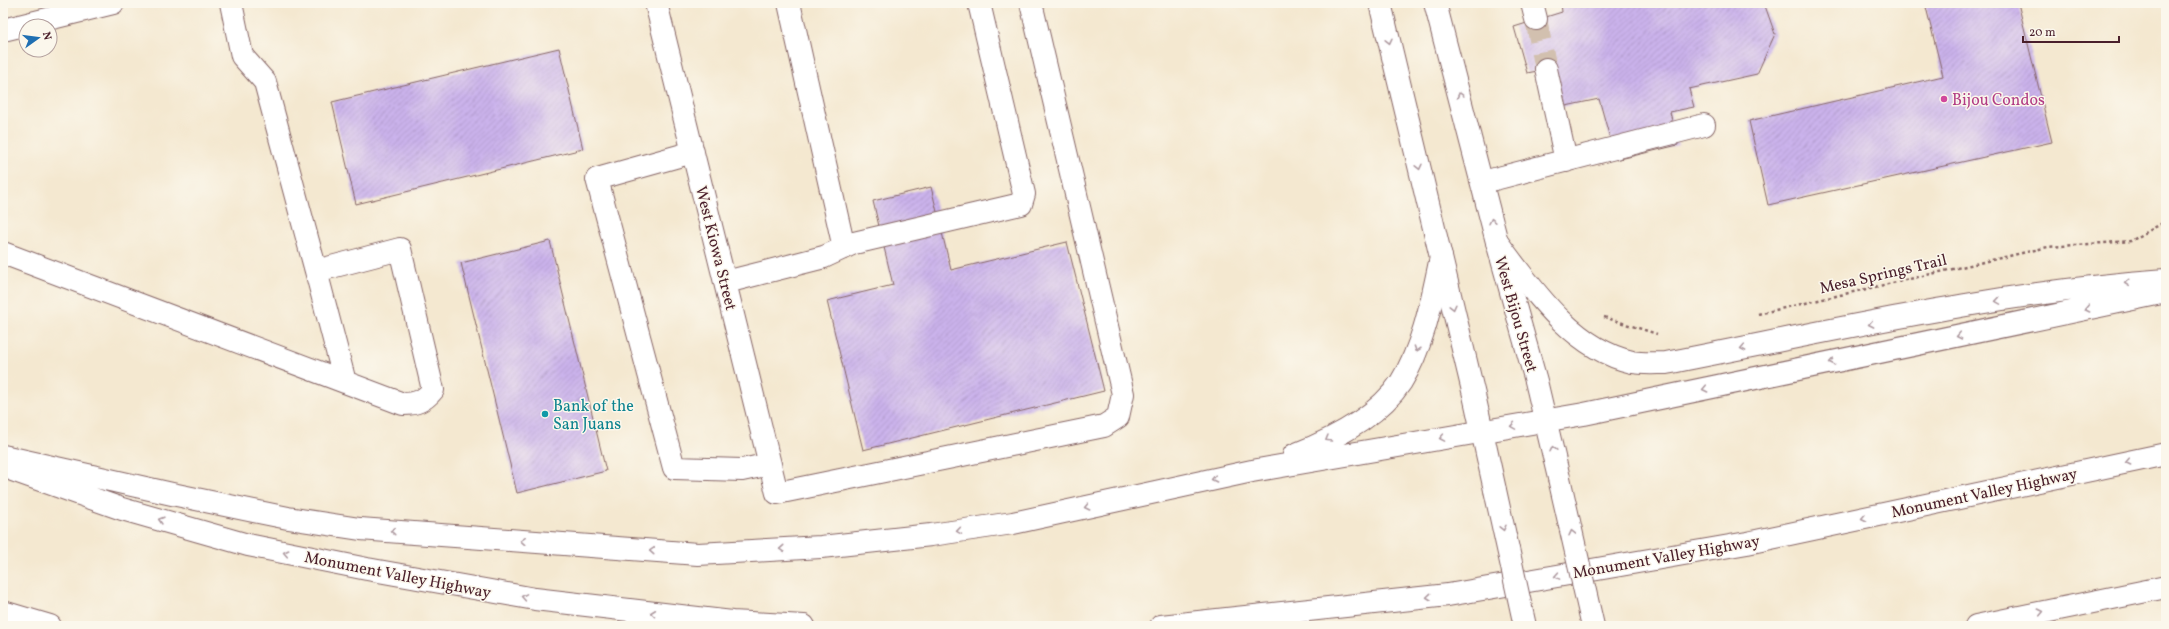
<svg xmlns="http://www.w3.org/2000/svg" width="2169" height="629" font-family="Vollkorn,serif">
  <style>
    .building { fill: url(#building-hatch) }
    .lines { fill: none; stroke-linecap: round; stroke-linejoin: round }
    .minor-tunnel { stroke: #d2c0af; stroke-width: 22; stroke-dasharray: 22 11; stroke-linecap: butt }
    .minor-casing { stroke: #866565; stroke-width: 24 }
    .major-casing { stroke: #866565; stroke-width: 24 }
    .highway-casing { stroke: #866565; stroke-width: 24 }
    .path { stroke: #866565; stroke-width: 2.5; stroke-dasharray: 3 3; stroke-linecap: butt }
    .minor { stroke: #fff; stroke-width: 22 }
    .major { stroke: #fff; stroke-width: 22 }
    .highway { stroke: #fff; stroke-width: 22 }
    .major-bridge-casing { stroke: #866565; stroke-width: 24; stroke-linecap: butt }
    .major-bridge { stroke: #fff; stroke-width: 22 }
    .oneway { stroke: #ae9aa0 }
    .hotel-dot { fill: #d1479c; stroke: #fbf7ec; stroke-width: 1.5 }
    .culture-dot { fill: #0f9aa8; stroke: #fbf7ec; stroke-width: 1.5 }
    .labels { text-anchor: middle; stroke-width: 3; stroke-linejoin: round; paint-order: stroke }
    .hotel-label { font-size: 16px; fill: #b23c85; stroke: #fbf7ec; text-anchor: start }
    .street-label { font-size: 16px; fill: #4a1f2b; stroke: #fbf7ec }
    .culture-label { font-size: 16px; fill: #0d838f; stroke: #fbf7ec; text-anchor: start }
  </style>
  <defs>
    <pattern id="building-hatch" width="6" height="6" patternUnits="userSpaceOnUse"><rect width="6" height="6" fill="#cbb3ec"/><path d="M-1 1l2-2M0 6l6-6M5 7l2-2" fill="none" stroke="#a791bf"/></pattern>
  </defs>
  <rect width="100%" height="100%" fill="#fbf7ec"/>
  <filter id="ink" filterUnits="userSpaceOnUse"><feTurbulence type="fractalNoise" baseFrequency=".025" numOctaves="2"/><feDisplacementMap in="SourceGraphic" scale="8" xChannelSelector="R" yChannelSelector="G"/><feConvolveMatrix kernelMatrix="1 2 1 2 8 2 1 2 1" color-interpolation-filters="sRGB"/></filter>
  <filter id="wash" filterUnits="userSpaceOnUse"><feTurbulence type="fractalNoise" baseFrequency=".012" numOctaves="4" result="noise"/><feDisplacementMap in="SourceGraphic" scale="16" xChannelSelector="R" yChannelSelector="G"/><feGaussianBlur stdDeviation="0.9" result="paint"/><feColorMatrix in="noise" values="0 0 0 0 0 0 0 0 0 0 0 0 0 0 0 0 0 1.4 0 .05"/><feComposite in="paint" operator="in"/></filter>
  <g filter="url(#wash)">
    <rect width="100%" height="100%" fill="#f4e8d0"/>
    <g id="blocks">
      <path class="building" d="M1561,3H1764L1775,34L1757,74L1689,89L1694,107L1670,112L1678,145L1616,160L1599,99L1561,107L1553,68L1527,73L1514,27L1562,12Z
        M1925,3H2018L2052,142L1768,205L1749,121L1943,76Z
        M559,48L583,149L356,204L332,102Z
        M931,187L951,270L1067,242L1104,391L863,450L827,301L893,285L873,201Z
        M550,241L606,471L517,493L461,263Z"/>
    </g>
  </g>
  <g filter="url(#ink)">
    <use href="#blocks" fill-opacity="0" stroke="#866565" stroke-width="1"/>
    <g class="lines">
      <path class="minor-tunnel" d="M1536,19L1546,69"/>
      <defs>
        <path id="minor" d="M656,3L777,493L1104,426L1118,417L1123,394L1031,3
          M789,3L844,248
          M1532,3L1536,19
          M3,30L113,3
          M1546,69L1566,161
          M693,152L597,179L674,468L742,470L770,464
          M1483,182L1704,125
          M3,253L403,404C416,404 424,401 433,390L400,249L316,271L265,82L242,56L231,3
          M316,271L345,382
          M726,282L824,257L854,243L1021,204L1024,194L979,3"/>
        <path id="major" d="M1380,3L1474,395L1495,490
          M1435,3L1497,242L1536,381L1559,478"/>
        <path id="highway" d="M1497,242C1531,287 1572,349 1632,362C1643,364 1655,363 1666,363C1831,331 1998,292 2166,280
          M1294,455C1332,440 1378,417 1401,382C1424,345 1432,299 1441,257
          M3,456L172,494L288,518L360,529L698,554L821,547L931,535L1013,523L1252,471L1584,414L2166,292
          M15,471L122,509L248,545L367,569L535,599L732,622L804,626
          M3,612L50,626
          M1161,626L1448,595L1747,543L2166,454
          M1976,626L2166,587"/>
      </defs>
      <use href="#minor" class="minor-casing"/>
      <use href="#major" class="major-casing"/>
      <use href="#highway" class="highway-casing"/>
      <path class="path" d="M1758,314L2048,247L2131,241L2166,221
        M1604,317L1657,334"/>
      <use href="#minor" class="minor"/>
      <use href="#major" class="major"/>
      <use href="#highway" class="highway"/>
      <defs>
        <path id="major-bridge" d="M1559,478L1593,626
          M1495,490L1525,626"/>
      </defs>
      <use href="#major-bridge" class="major-bridge-casing"/>
      <use href="#major-bridge" class="major-bridge"/>
    </g>
    <defs><path id="oneway-chevron" d="M-2-3.5L2.5 0L-2 3.5" fill="none" stroke-width="1.6" stroke-linecap="round" stroke-linejoin="round"/></defs>
    <g class="oneway">
      <use href="#oneway-chevron" transform="translate(1389 41) rotate(77)"/>
      <use href="#oneway-chevron" transform="translate(1460 95) rotate(-105)"/>
      <use href="#oneway-chevron" transform="translate(1419 167) rotate(77)"/>
      <use href="#oneway-chevron" transform="translate(1492 221) rotate(-103)"/>
      <use href="#oneway-chevron" transform="translate(2127 283) rotate(175)"/>
      <use href="#oneway-chevron" transform="translate(1998 301) rotate(171)"/>
      <use href="#oneway-chevron" transform="translate(1453 307) rotate(76)"/>
      <use href="#oneway-chevron" transform="translate(2087 309) rotate(168)"/>
      <use href="#oneway-chevron" transform="translate(1871 324) rotate(169)"/>
      <use href="#oneway-chevron" transform="translate(1959 336) rotate(168)"/>
      <use href="#oneway-chevron" transform="translate(1743 348) rotate(169)"/>
      <use href="#oneway-chevron" transform="translate(1417 349) rotate(109)"/>
      <use href="#oneway-chevron" transform="translate(1832 362) rotate(168)"/>
      <use href="#oneway-chevron" transform="translate(1705 389) rotate(168)"/>
      <use href="#oneway-chevron" transform="translate(1513 426) rotate(171)"/>
      <use href="#oneway-chevron" transform="translate(1442 438) rotate(170)"/>
      <use href="#oneway-chevron" transform="translate(1328 439) rotate(150)"/>
      <use href="#oneway-chevron" transform="translate(1553 449) rotate(-103)"/>
      <use href="#oneway-chevron" transform="translate(2128 462) rotate(168)"/>
      <use href="#oneway-chevron" transform="translate(1214 479) rotate(168)"/>
      <use href="#oneway-chevron" transform="translate(1087 507) rotate(168)"/>
      <use href="#oneway-chevron" transform="translate(1864 518) rotate(168)"/>
      <use href="#oneway-chevron" transform="translate(161 520) rotate(-164)"/>
      <use href="#oneway-chevron" transform="translate(1503 528) rotate(77)"/>
      <use href="#oneway-chevron" transform="translate(393 531) rotate(-176)"/>
      <use href="#oneway-chevron" transform="translate(959 531) rotate(171)"/>
      <use href="#oneway-chevron" transform="translate(1572 533) rotate(-103)"/>
      <use href="#oneway-chevron" transform="translate(523 541) rotate(-176)"/>
      <use href="#oneway-chevron" transform="translate(782 549) rotate(176)"/>
      <use href="#oneway-chevron" transform="translate(652 551) rotate(-176)"/>
      <use href="#oneway-chevron" transform="translate(286 553) rotate(-168)"/>
      <use href="#oneway-chevron" transform="translate(1557 576) rotate(170)"/>
      <use href="#oneway-chevron" transform="translate(524 597) rotate(-170)"/>
      <use href="#oneway-chevron" transform="translate(1429 597) rotate(174)"/>
      <use href="#oneway-chevron" transform="translate(2041 612) rotate(-12)"/>
      <use href="#oneway-chevron" transform="translate(653 613) rotate(-173)"/>
    </g>
  </g>
  <circle class="hotel-dot" cx="1944" cy="99" r="4"/>
  <circle class="culture-dot" cx="545" cy="414" r="4"/>
  <g class="labels">
    <g class="hotel-label">
      <text x="1952" y="105">Bijou Condos</text>
    </g>
    <g class="street-label">
      <text transform="translate(717 248) rotate(76)" y="6">West Kiowa Street</text>
      <text transform="translate(1883 273) rotate(-13)" y="6">Mesa Springs Trail</text>
      <text transform="translate(1517 314) rotate(74)" y="6">West Bijou Street</text>
      <text transform="translate(1984 492) rotate(-12)" y="6">Monument Valley Highway</text>
      <text transform="translate(1666 556) rotate(-10)" y="6">Monument Valley Highway</text>
      <text transform="translate(398 574) rotate(11)" y="6">Monument Valley Highway</text>
    </g>
    <g class="culture-label">
      <text x="553" y="411">Bank of the<tspan x="553" dy="18">San Juans</tspan></text>
    </g>
  </g>
  <rect width="2169" height="629" fill="none" stroke="#fbf7ec" stroke-width="16"/>
  <g transform="translate(38 38) rotate(76)"><circle r="19" fill="#fbf7ec" stroke="#b4a19f"/>
  <path d="M0-3L7 15L0 10L-7 15Z" fill="#1f6fb2"/>
  <text y="-6" font-size="11" font-weight="bold" text-anchor="middle" fill="#4a1f2b">N</text>
  </g>
  <path d="M2023 36v6h96v-6" fill="none" stroke="#4a1f2b" stroke-width="2"/>
  <text x="2029" y="36" font-size="12" fill="#4a1f2b" stroke="#fbf7ec" stroke-width="3" paint-order="stroke">20 m</text>
</svg>
